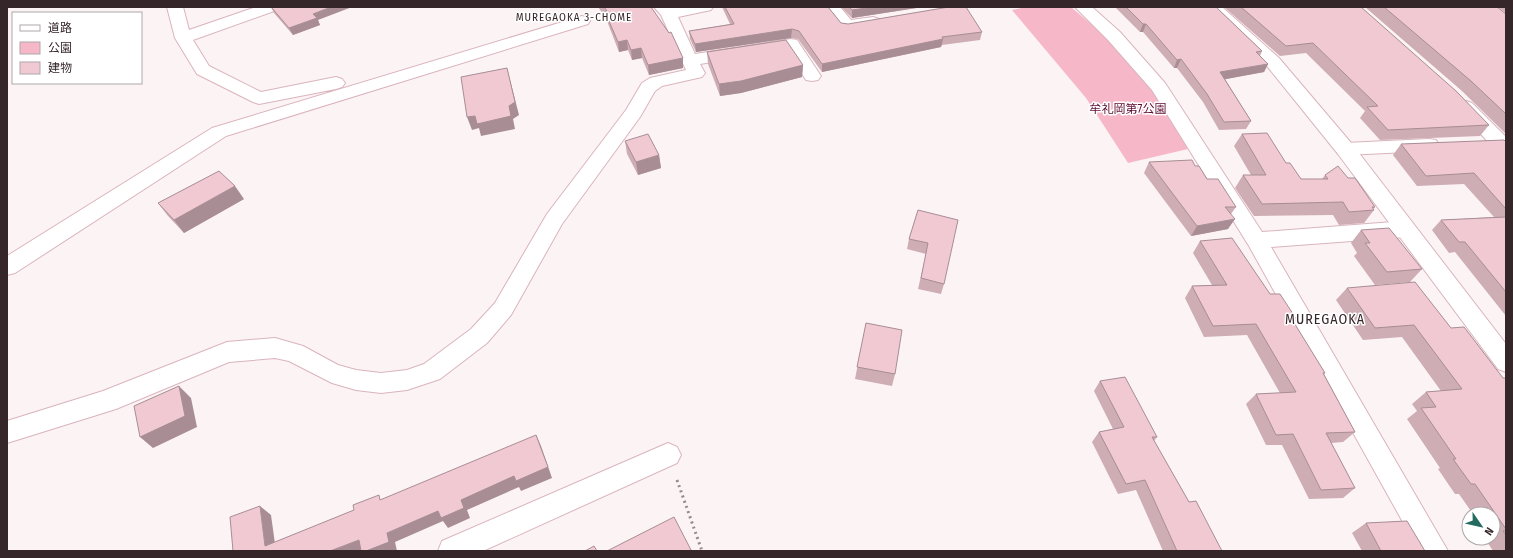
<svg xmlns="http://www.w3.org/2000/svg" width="1513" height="558" font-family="'Fira Sans Condensed','Noto Sans JP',sans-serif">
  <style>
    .green { fill: #f6b8c9 }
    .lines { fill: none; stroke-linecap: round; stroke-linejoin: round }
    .minor-casing { stroke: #dab4bd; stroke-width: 2 }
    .tertiary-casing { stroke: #dab4bd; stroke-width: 2 }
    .path { stroke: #968a8d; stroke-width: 3; stroke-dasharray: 2 3.5; stroke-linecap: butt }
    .minor { fill: #fff; fill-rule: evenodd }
    .tertiary { fill: #fff; fill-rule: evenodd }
    .wall { fill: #ceadb5 }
    .shaded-wall { fill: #a88d94 }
    .building { fill: #f0c9d3; stroke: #a88d94 }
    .labels { text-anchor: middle; stroke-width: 3; stroke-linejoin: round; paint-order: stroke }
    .far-neighbourhood-label { font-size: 11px; letter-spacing: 1px; fill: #35262a; stroke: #fff }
    .park-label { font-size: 12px; fill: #5e0e30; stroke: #fff }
    .quarter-label { font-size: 14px; letter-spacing: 1px; fill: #35262a; stroke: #fff }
  </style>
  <rect width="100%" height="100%" fill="#fcf3f5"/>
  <path class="green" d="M1026,7H1071L1105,36L1151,89L1188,149L1128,163L1086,98L1012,10Z"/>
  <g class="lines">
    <defs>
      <path id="minor" d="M167,7H183L189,30L256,7H279L277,10L193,40L209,66L261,92L336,77L342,79L345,83L342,87L336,89L259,104L253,102L197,74L175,38Z
        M654,7L672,8L713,7L711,10L678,17L695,54L791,39L797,40L821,76L818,80L812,81L806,80L786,50L700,64L705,73L702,77L662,86L655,91L640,117L562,224L511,315L487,343L440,379L407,390L381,393L356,390L332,383L289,361L275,358L229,362L116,409L7,443V421L103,391L227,342L275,338L303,346L338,365L356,370L381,373L407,370L424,364L471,329L495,303L547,214L626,110L642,83L650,78L686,70L661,15Z
        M823,7H840L851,20L873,17L879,19L881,22L879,25C871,27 847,33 841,29C834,25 827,13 823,7Z
        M1075,7H1092L1120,32L1165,83L1262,232L1406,221L1413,224L1416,229L1413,234L1406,237L1271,247L1448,551H1419L1249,246L1152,90L1108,40Z
        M582,16L588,18L590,21L588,24L226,136L15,273L7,275V256L212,128Z
        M1466,101L1472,103L1506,137V155L1499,154L1460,111L1457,107L1460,103Z
        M1429,139L1436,140L1439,145L1436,150L1429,151L1345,155L1338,154L1335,149L1338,144L1345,143Z
        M668,443L677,447L681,455L677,463L483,551H438L442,541Z"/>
      <path id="tertiary" d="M1205,7H1222L1279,58L1352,144L1506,344V372L1498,369L1338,154L1267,66Z"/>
    </defs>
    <use href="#minor" class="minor-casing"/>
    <use href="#tertiary" class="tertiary-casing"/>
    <path class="path" d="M677,480L702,551"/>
    <use href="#minor" class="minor"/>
    <use href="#tertiary" class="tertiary"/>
  </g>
  <path class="wall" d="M271,7L318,20L320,25L293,35L274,13Z
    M598,7H651L683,58V68L649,75L642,58L632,60L628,50L619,52L607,21L606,18Z
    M722,7H828L841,23L848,24L982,32L980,40L942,45L941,47L822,72L798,39L791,38L696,52L690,39L689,31L730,24Z
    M841,7H923L852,18Z
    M1115,7H1216L1262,51L1260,56L1268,64L1264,72L1225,79L1251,121L1246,129L1219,130L1203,102L1177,68H1174L1143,32H1140Z
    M1224,7H1361L1489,125L1480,136L1380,140L1360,118L1365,111L1306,53L1280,56Z
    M1365,7H1497L1506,14V134L1462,91Z
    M1498,7H1506V13Z
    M707,52L803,65L802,77L741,93L720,96L708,64Z
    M1242,134L1286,163L1301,179H1322L1325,175L1348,178L1375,207L1373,209L1374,210L1364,223L1339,225L1333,215L1254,216L1235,188L1243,175H1251L1234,146Z
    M625,141L659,155L661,168L638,175L627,154Z
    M1506,142V316L1455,252L1449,253L1432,230L1441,220L1494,217L1464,184L1417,186L1393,155L1401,144Z
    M1149,162L1195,166L1207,179L1236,207L1231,214L1228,229L1191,236L1144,173Z
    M244,199L184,233L168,216L158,203Z
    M918,210L944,284L941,294L918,289L926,254L907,249L909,239Z
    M1361,230L1422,269L1410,282L1375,285L1354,256L1357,253L1351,243Z
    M1200,241L1270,294L1297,320L1294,323L1325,373L1324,374L1355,432L1343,442L1331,443L1355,488L1343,498L1309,499L1282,445H1266L1246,404L1256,394L1280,393L1247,335L1204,337L1185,298L1192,286L1212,285L1193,253Z
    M1347,288L1451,328L1503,378H1506V551H1493L1486,540L1489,539V538H1493V514H1473L1459,494H1455L1438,469L1440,468L1407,419L1417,411L1412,404L1426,392L1441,391L1402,337L1363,340L1336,300Z
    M866,323L895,374L892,386L855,379Z
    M1100,381L1157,437L1154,441L1189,502L1222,551H1163L1136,490L1118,494L1092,442L1099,432L1113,429L1094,391Z
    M1366,523L1425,551H1362L1352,533Z"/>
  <path class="shaded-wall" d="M331,7H352L318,20L320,25L293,35L289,28L313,14Z
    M874,7H923L852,18V10Z
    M1143,24H1146L1143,32H1140Z
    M792,29L791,38L696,52L695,44Z
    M943,39L941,47L822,72V64Z
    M627,40L628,50L619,52L618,42Z
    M641,48L642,58L632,60L631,50Z
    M683,58V68L649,75L648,65Z
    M1181,59L1177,68H1174L1177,60Z
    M1268,64L1264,72L1216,81L1220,72Z
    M803,65L802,77L741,93L720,96L719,84Z
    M507,68L519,115L513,119L515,129L481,136L479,128L472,130L467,117L509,106Z
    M659,155L661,168L638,175L636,162Z
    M235,186L244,199L184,233L174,220Z
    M1235,219L1228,229L1191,236L1197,226Z
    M179,386L191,398L197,427L153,448L140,437Z
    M536,435L541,446L552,478L521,491L519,487L467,510L470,518L448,528L443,521L395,542L397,551H366L387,533L461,500Z
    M260,506L271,515L276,551L265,546Z
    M359,540L363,551H330Z"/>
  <path class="building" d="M271,7H331L313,14L317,18L289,28Z
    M604,7H651L669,33L671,32L683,58L648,65L641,48L631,50L627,40L618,42L605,12L607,11Z
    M725,7H828L841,23L848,24L949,7H966L982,32L942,37L943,39L822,64L799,31L792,29L695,44L689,31L734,24Z
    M849,7H874L852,10Z
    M1126,7H1216L1262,51L1256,52L1268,64L1220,72L1251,121L1224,122L1207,94L1181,59L1177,60L1146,24H1143Z
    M1241,7H1361L1456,91L1489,125L1388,130L1367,107L1378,106L1313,43L1286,46Z
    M1384,7H1497L1506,14V114L1471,81Z
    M786,40L803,65L741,81L719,84L707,52Z
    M507,68L515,102L509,106L511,116L477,124L475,116L467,117L461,77Z
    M1267,133L1286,163H1290L1301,179H1328L1325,175L1338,166L1348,178H1355L1375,207H1372L1374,210L1349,212L1343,202L1262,204L1243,175H1266L1242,134Z
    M648,134L659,155L636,162L625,141Z
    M1504,140L1506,142V209L1474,173L1426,176L1401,144Z
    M1192,160L1195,166H1199L1207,179H1218L1236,207H1225L1235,219L1197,226L1149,162Z
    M219,171L235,186L174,220L158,203Z
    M918,210L958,220L944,284L921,278L928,243L909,239Z
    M1506,217V292L1465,242H1459L1441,220Z
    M1389,228L1422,269L1387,272L1365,243H1370L1361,230Z
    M1232,238L1270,294H1280L1297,320L1293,321L1325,373H1323L1355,432L1326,433L1355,488L1321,490L1293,434L1276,435L1256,394L1296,392L1256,324L1213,326L1192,286L1227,285L1200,241Z
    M1415,282L1451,328L1464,327L1503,378H1506V529L1475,484H1471L1453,459H1456L1421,408L1436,407L1426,392L1462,389L1414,325L1375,328L1347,288Z
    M866,323L902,330L895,374L857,367Z
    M1125,377L1157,437H1152L1189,502L1196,501L1222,551H1177L1145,480L1126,484L1099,432L1124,427L1100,381Z
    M179,386L185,416L140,437L134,406Z
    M536,435L548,467L516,481L514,476L461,500L464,508L441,518L438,511L387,533L389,542L366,551H361L359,540L330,551H233L230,517L260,506L265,546L354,510L353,505L379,495L380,500Z
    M674,517L691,550L689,551H607Z
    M1407,521L1425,551H1381L1366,523Z
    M1503,531H1506V535Z
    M594,546L597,551H585Z"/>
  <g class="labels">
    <g class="far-neighbourhood-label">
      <text x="574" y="21">MUREGAOKA 3-CHOME</text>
    </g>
    <g class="park-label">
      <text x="1128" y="113">牟礼岡第7公園</text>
    </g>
    <g class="quarter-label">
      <text x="1325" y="324">MUREGAOKA</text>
    </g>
  </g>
  <rect width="1513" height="558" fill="none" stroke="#35262a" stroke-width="16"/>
  <rect x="12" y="12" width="130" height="72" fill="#ffffff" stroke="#aea8aa"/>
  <rect x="20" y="25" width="20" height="6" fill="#ffffff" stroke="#aea8aa"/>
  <text x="48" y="32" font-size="12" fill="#35262a">道路</text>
  <rect x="20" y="42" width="20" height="12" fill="#f6b8c9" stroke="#aea8aa"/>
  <text x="48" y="52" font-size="12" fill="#35262a">公園</text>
  <rect x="20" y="62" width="20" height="12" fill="#f0c9d3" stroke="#aea8aa"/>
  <text x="48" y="72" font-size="12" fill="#35262a">建物</text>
  <g transform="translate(1481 526) rotate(124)"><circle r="19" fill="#ffffff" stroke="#aea8aa"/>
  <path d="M0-3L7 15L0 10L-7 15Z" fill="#236b60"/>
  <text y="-6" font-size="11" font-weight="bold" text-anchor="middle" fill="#35262a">N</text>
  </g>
</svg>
